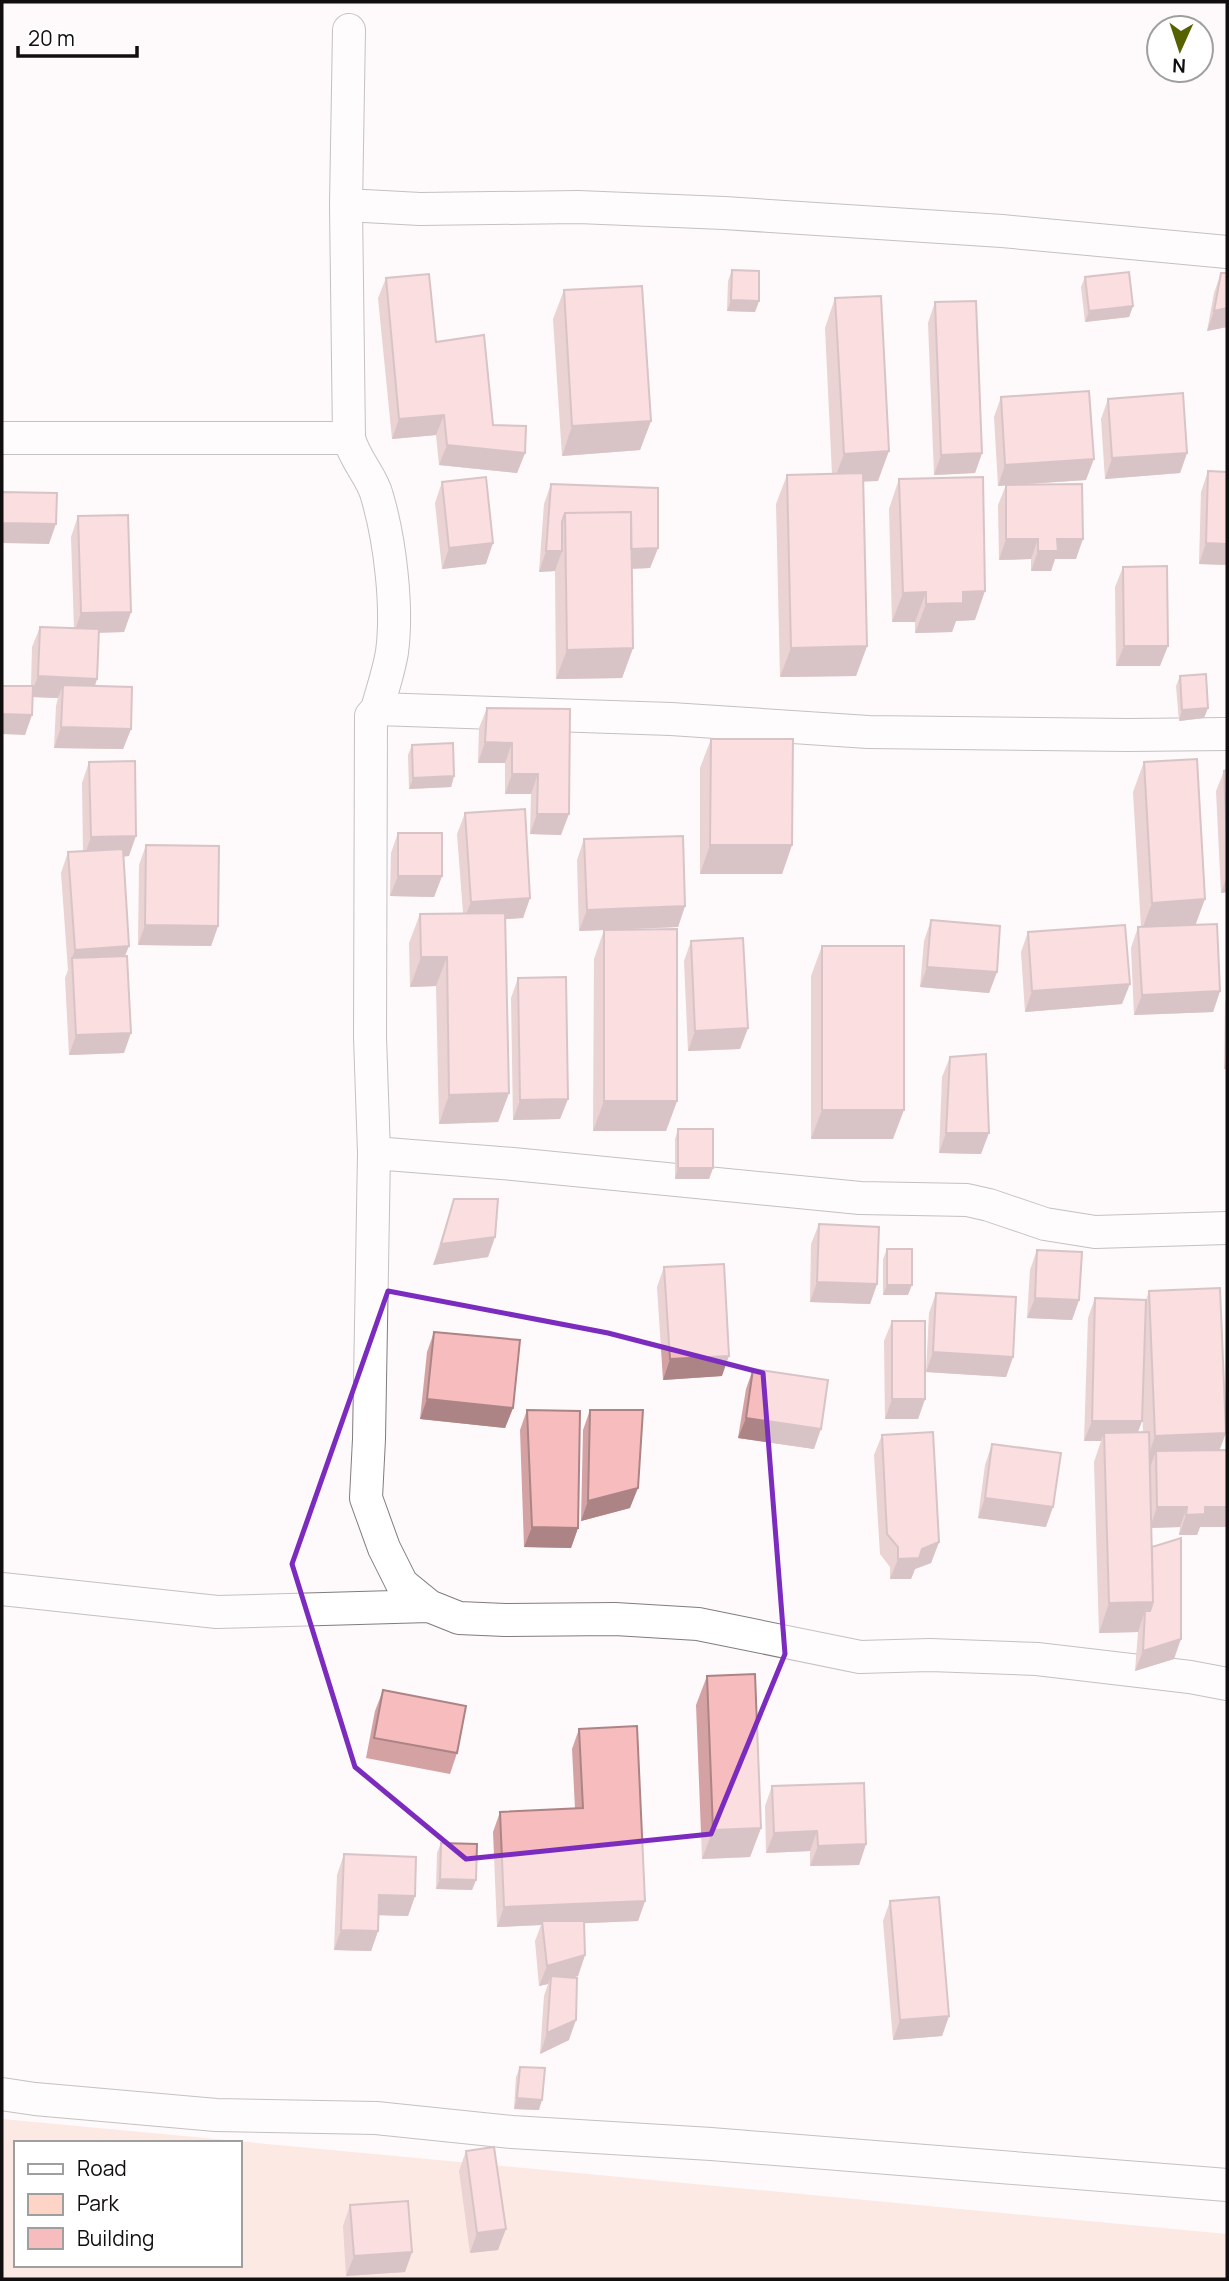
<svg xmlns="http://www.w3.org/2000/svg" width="1229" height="2281" font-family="Manrope,sans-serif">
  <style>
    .green { fill: #fdd4c5; fill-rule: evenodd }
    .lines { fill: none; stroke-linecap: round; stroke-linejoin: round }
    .street-casing { stroke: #817c7e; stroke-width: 34 }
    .street { stroke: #fff; stroke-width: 32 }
    .wall { fill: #d4a2a3; fill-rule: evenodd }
    .shaded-wall { fill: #ac8485 }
    .building { fill: #f6bcbe; stroke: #ac8485; stroke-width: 2 }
    .marked { fill: none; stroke: #7b2cbf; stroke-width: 5; stroke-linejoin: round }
  </style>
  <rect width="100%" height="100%" fill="#fef9fb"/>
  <path class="green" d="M2,2119L1227,2234V2279H2ZM16,2143H240V2265H16Z"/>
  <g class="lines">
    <defs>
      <path id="street" d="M349,30L346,205L349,438C355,461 372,476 377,496C390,540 398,607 392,652C389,671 382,691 377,709L371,716L370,1037L374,1153L369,1439L366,1498L384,1548L402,1584L429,1606L459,1618L505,1620L615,1619L698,1624L860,1657L930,1655L1037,1659L1190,1677L1227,1684
        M346,205L420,209L578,207L724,213L1002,231L1227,252
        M2,438H349
        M377,709L671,719L868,732L1128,735L1227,734
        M374,1153L513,1164L860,1198L967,1200L989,1205L1045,1224L1095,1232L1227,1228
        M2,1589L217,1612L429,1606
        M2,2094L35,2099L216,2115L376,2118L512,2132L711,2144L1227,2185"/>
    </defs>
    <use href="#street" class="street-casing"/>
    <use href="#street" class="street"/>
  </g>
  <path class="wall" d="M732,270L759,301L755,312L727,311L728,281Z
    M1221,273L1227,327L1207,331L1214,293Z
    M1085,277L1133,306L1129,317L1085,322L1081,287Z
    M386,278L436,342L493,425L525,453L517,473L439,465L436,435L392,439L378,298Z
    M564,290L651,421L640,450L562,456L553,319Z
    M835,298L878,481H863L867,646L856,676L780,677L776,504L787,475L832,474L825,328Z
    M935,302L982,453L975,473L934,475L928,323Z
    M1001,397L1086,480L1007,485L1076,559H1055L1051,571H1031V559L999,560L998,505L1006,485L998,486L994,417Z
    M1108,399L1187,453L1180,473L1105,479L1101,419Z
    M1208,471L1227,565L1199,564L1201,492Z
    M899,479L975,620L956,621L952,632L915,633V622H892L889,509Z
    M442,482L486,564L442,569L435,503Z
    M551,484L658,548L650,568L632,569L633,648L622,678L556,679L555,571L539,572L544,504Z
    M78,516L131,612L124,632L99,633L97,679L95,686L131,729L123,749L54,748L56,706L58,698L33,697L25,735L31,686L32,647L40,627L74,628L71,537Z
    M1123,567L1160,666H1116L1115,587Z
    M1180,676L1208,708L1204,718L1179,721L1176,686Z
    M487,708L570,709L561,835L530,834L531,794H505V763H478L479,728Z
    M711,739L792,845L782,874H700V768Z
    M412,745L454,776L451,787L409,789L408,755Z
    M89,762L129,856L123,857L125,956L124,1053L69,1055L65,978L68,970L61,873L68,852L83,851L82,783Z
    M1144,762L1196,925L1220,991L1213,1012L1134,1015L1131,948L1138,927H1141L1133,792Z
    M1227,770V892L1221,893L1216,791L1224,771Z
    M465,813L530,898L523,918L505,919L509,1093L498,1122L439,1124L436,986L410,987L409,943L420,914L463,913L457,834Z
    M398,833L442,876L434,897L390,896L391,853Z
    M584,839L685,906L678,927L604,930L677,1101L666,1131H593L594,959L604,930L579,931L577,860Z
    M146,845L218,926L211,946L138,945L139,865Z
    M931,920L997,972L989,993L920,987L924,941Z
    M1028,932L1122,1004L1025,1012L1021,952Z
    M691,941L748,1028L740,1049L688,1051L684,961Z
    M822,946L893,1139H811V976Z
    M518,978L568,1099L560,1119L513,1120L511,998Z
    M1227,997V1069H1224L1225,1002Z
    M950,1057L981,1154L939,1153L942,1077Z
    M678,1129L713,1168L709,1179H675V1139Z
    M454,1199L495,1237L488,1257L433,1265Z
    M819,1224L877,1284L870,1304L810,1302L811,1244Z
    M887,1249L908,1295H883V1259Z
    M1037,1250L1079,1300L1072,1320L1027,1318L1030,1270Z
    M664,1267L722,1376L663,1380L657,1287Z
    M1149,1291L1219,1450H1227V1527H1200L1197,1535H1179L1180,1527L1151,1528L1152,1547L1174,1659L1135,1671L1138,1632L1099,1633L1094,1462L1101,1441H1084L1088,1318L1095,1298L1146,1300ZM1142,1404L1143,1432H1138L1142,1421Z
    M936,1293L1013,1357L1006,1377L926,1372L929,1313Z
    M892,1321L925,1399L918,1419H885L884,1341Z
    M434,1332L513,1408L505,1428L420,1419L427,1352Z
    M753,1369L814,1449L738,1438L746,1389Z
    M527,1410L578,1528L571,1548L524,1547L520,1430Z
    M590,1410L630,1508L581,1521L583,1430Z
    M882,1435L939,1542L931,1563L915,1569L911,1579H890V1567L880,1554L874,1455Z
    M992,1444L1046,1527L978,1518L985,1465Z
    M707,1676L761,1828L750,1857L702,1859L696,1705Z
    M383,1690L457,1753L450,1774L366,1758L375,1711Z
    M579,1729L645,1901L638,1921L584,1923L585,1955L578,1976L571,1978L569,2040L540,2054L544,1996L548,1984L539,1986L535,1941L541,1925L497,1927L493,1832L500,1812L575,1809L572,1749Z
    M772,1786L866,1844L859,1865L810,1866V1851L766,1853L765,1806Z
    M441,1843L476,1880L472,1890L436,1889L437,1853Z
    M344,1854L415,1896L408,1916L378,1915V1931L371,1951L334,1950L337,1875Z
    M890,1901L949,2016L942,2036L893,2040L883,1921Z
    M520,2067L539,2110L514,2109L516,2077Z
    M466,2151L498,2250L470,2253L459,2171Z
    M350,2205L412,2252L405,2272L346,2276L343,2226Z"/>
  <path class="shaded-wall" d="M731,300L759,301L755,312L727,311Z
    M1133,306L1129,317L1085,322L1089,311Z
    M1227,308V327L1207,331L1214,311Z
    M444,415L436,435L392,439L399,419Z
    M651,421L640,450L562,456L572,426Z
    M447,445L525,453L517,473L439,465Z
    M889,451L878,481L833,483L844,454Z
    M982,453L975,473L934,475L941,455Z
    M1187,453L1180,473L1105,479L1112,458Z
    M1094,459L1086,480L998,486L1005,465Z
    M2,523L56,524L49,544L2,543Z
    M1006,539H1038L1031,559L999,560Z
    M1057,539H1083L1076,559H1055L1051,571H1031L1038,551Z
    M493,543L486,564L442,569L449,548Z
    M1206,543L1227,544V565L1199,564Z
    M658,548L650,568L621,569L628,549Z
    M546,551H562L555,571L539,572Z
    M985,591L975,620L956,621L952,632L915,633L926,604L963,592Z
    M926,592L915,622H892L903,593Z
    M131,612L124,632L74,633L81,613Z
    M867,646L856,676L780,677L791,648Z
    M1124,646H1168L1160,666H1116Z
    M633,648L622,678L556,679L567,650Z
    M38,676L97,679L90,699L63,685L58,698L30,697Z
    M1208,708L1204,718L1179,721L1182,710Z
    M2,714L32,715L25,735L2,734Z
    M61,727L131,729L123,749L54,748Z
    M485,742L512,743L505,763H478Z
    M512,774H538L531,794H505Z
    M454,776L451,787L409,789L413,778Z
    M537,814H569L561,835L530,834Z
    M136,836L129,856L84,857L91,837Z
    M710,845H792L782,874H700Z
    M398,876H442L434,897L390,896Z
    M1227,876V892L1221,893Z
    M530,898L523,918L463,922L471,902Z
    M1205,899L1194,929L1141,932L1152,903Z
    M685,906L678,927L579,931L587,910Z
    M145,925L218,926L211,946L138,945Z
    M129,946L121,966L72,958L67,970L75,950Z
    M421,957H447L436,986L410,987Z
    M927,967L997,972L989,993L920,987Z
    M1130,984L1122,1004L1025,1012L1032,991Z
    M1220,991L1213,1012L1134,1015L1142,995Z
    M748,1028L740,1049L688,1051L695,1031Z
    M131,1033L124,1053L69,1055L76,1035Z
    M1227,1060V1069H1224Z
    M509,1093L498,1122L439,1124L449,1095Z
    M568,1099L560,1119L513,1120L520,1100Z
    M604,1101H677L666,1131H593Z
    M822,1110H904L893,1139H811Z
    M946,1133H989L981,1154L939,1153Z
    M678,1168H713L709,1179H675Z
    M495,1237L488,1257L433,1265L441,1244Z
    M817,1282L877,1284L870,1304L810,1302Z
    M887,1285H912L908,1295H883Z
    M1035,1298L1079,1300L1072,1320L1027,1318Z
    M933,1352L1013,1357L1006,1377L926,1372Z
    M729,1356L722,1376L663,1380L670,1359Z
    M427,1399L513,1408L505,1428L420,1419Z
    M892,1399H925L918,1419H885Z
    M746,1418L821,1429L814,1449L738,1438Z
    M1092,1421H1142L1134,1442L1104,1433L1101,1441H1084Z
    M1226,1433L1215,1462L1156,1451L1151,1465H1145L1155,1436Z
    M638,1488L630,1508L581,1521L588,1501Z
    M985,1498L1053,1507L1046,1527L978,1518Z
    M1157,1507H1187L1180,1527L1150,1528Z
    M1205,1507H1227V1527H1200L1197,1535H1179L1186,1515Z
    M532,1527L578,1528L571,1548L524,1547Z
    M939,1542L931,1563L915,1569L911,1579H890L898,1559Z
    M1153,1602L1144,1628L1145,1611L1138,1632L1099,1633L1109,1603Z
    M1181,1639L1174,1659L1135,1671L1143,1651Z
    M761,1828L750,1857L702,1859L713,1830Z
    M817,1831L810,1851L766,1853L774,1833Z
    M866,1844L859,1865L810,1866L818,1846Z
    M440,1879L476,1880L472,1890L436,1889Z
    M379,1895L415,1896L408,1916L372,1915Z
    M645,1901L638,1921L543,1925L542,1921L541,1925L497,1927L504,1907Z
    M341,1930L378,1931L371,1951L334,1950Z
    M585,1955L578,1976L551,1983V1976L548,1984L539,1986L547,1966Z
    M949,2016L942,2036L893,2040L900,2020Z
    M576,2020L569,2040L540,2054L547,2033Z
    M517,2098L542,2100L539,2110L514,2109Z
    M506,2229L498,2250L470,2253L477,2233Z
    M412,2252L405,2272L346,2276L354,2256Z"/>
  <path class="building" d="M732,270L759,271V301L731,300Z
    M1129,272L1133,306L1089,311L1085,277Z
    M1221,273H1227V308L1214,311Z
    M429,274L436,342L484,335L493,425L526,426L525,453L447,445L444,415L399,419L386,278Z
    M642,286L651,421L572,426L564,290Z
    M881,296L889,451L844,454L835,298Z
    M976,301L982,453L941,455L935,302Z
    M1089,391L1094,459L1005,465L1001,397Z
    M1183,393L1187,453L1112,458L1108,399Z
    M1208,471L1227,472V544L1206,543Z
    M863,473L867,646L791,648L787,475Z
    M486,477L493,543L449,548L442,482Z
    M983,477L985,591L963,592V603L926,604V592L903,593L899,479Z
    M551,484L658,488V548L631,549V512L565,513L562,522V551H546Z
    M1082,484L1083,539H1057L1058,551H1038V539H1006V485Z
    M2,492L57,493L56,524L2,523Z
    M631,512L633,648L567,650L565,513Z
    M128,515L131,612L81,613L78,516Z
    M1167,566L1168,646H1124L1123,567Z
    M40,627L99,629L97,679L38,676Z
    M1206,674L1208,708L1182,710L1180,676Z
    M63,685L132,687L131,729L61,727Z
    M2,686H33L32,715L2,714Z
    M487,708L570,709L569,814H537L538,774H512V743L485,742Z
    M711,739H793L792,845H710Z
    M453,743L454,776L413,778L412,745Z
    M1197,759L1205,899L1152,903L1144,762Z
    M135,761L136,836L91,837L89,762Z
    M1227,770V844L1224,771Z
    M525,809L530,898L471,902L465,813Z
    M398,833H442V876H398Z
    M683,836L685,906L587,910L584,839Z
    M146,845L219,846L218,926L145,925Z
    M123,849L129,946L75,950L68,852Z
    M505,913L509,1093L449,1095L447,957H421L420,914Z
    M931,920L1000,926L997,972L927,967Z
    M1217,924L1220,991L1142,995L1138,927Z
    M1125,925L1130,984L1032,991L1028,932Z
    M677,929V1101H604V930Z
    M743,938L748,1028L695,1031L691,941Z
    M822,946H904V1110H822Z
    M127,956L131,1033L76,1035L72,958Z
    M566,977L568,1099L520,1100L518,978Z
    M986,1054L989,1133H946L950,1057Z
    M678,1129H713V1168H678Z
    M454,1199H498L495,1237L441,1244Z
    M819,1224L879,1227L877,1284L817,1282Z
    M887,1249H912V1285H887Z
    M1037,1250L1082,1252L1079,1300L1035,1298Z
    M724,1264L729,1356L670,1359L664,1267Z
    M1220,1288L1226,1433L1155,1436L1149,1291Z
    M936,1293L1016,1297L1013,1357L933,1352Z
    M1095,1298L1146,1300L1142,1421H1092Z
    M892,1321H925V1399H892Z
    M434,1332L520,1340L513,1408L427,1399Z
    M753,1369L828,1380L821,1429L746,1418Z
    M527,1410L580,1411L578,1528L532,1527Z
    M590,1410H643L638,1488L588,1501Z
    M933,1432L939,1542L922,1549L919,1558L898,1559V1547L887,1534L882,1435Z
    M1149,1432L1153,1602L1109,1603L1104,1433Z
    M992,1444L1061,1453L1053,1507L985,1498Z
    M1227,1450V1507H1205V1514L1186,1515L1187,1507H1157L1156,1451Z
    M1181,1538V1639L1143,1651L1145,1611H1150L1153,1602L1152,1547Z
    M755,1674L761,1828L713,1830L707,1676Z
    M383,1690L466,1706L457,1753L374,1738Z
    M637,1726L645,1901L504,1907L500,1812L583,1808L579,1729Z
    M864,1783L866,1844L818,1846L817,1831L774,1833L772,1786Z
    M441,1843L477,1844L476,1880L440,1879Z
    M344,1854L416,1857L415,1896L379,1895L378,1931L341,1930Z
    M939,1897L949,2016L900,2020L890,1901Z
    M542,1921H584L585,1955L547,1966Z
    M551,1976L577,1978L576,2020L547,2033Z
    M520,2067L545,2068L542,2100L517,2098Z
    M494,2147L506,2229L477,2233L466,2151Z
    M408,2201L412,2252L354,2256L350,2205Z"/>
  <path d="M0 0H1229V2281H0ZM388,1291L608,1333L763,1373L785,1654L711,1834L466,1859L355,1767L292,1564Z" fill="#fef9fb" fill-opacity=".55" fill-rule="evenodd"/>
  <path class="marked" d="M388,1291L608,1333L763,1373L785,1654L711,1834L466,1859L355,1767L292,1564Z"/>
  <rect width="1229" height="2281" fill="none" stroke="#100e0f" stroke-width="7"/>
  <rect x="14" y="2141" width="228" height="126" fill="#ffffff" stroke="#9f9f9f" stroke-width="2"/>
  <rect x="28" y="2164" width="35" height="10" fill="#ffffff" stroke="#9f9f9f" stroke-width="2"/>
  <text x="77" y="2176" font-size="21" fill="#100e0f">Road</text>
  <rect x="28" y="2194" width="35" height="21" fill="#fdd4c5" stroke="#9f9f9f" stroke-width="2"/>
  <text x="77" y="2211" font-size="21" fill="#100e0f">Park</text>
  <rect x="28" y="2228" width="35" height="21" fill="#f6bcbe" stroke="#9f9f9f" stroke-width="2"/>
  <text x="77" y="2246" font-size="21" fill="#100e0f">Building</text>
  <g transform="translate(1180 49) rotate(183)"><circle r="33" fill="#ffffff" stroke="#9f9f9f" stroke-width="2"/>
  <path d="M0-5L12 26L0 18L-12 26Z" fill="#566100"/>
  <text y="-10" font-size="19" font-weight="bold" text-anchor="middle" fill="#100e0f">N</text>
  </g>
  <path d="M18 46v10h119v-10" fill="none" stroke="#100e0f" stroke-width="3.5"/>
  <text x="28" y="46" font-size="21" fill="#100e0f" stroke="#ffffff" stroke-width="5" paint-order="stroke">20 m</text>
</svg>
